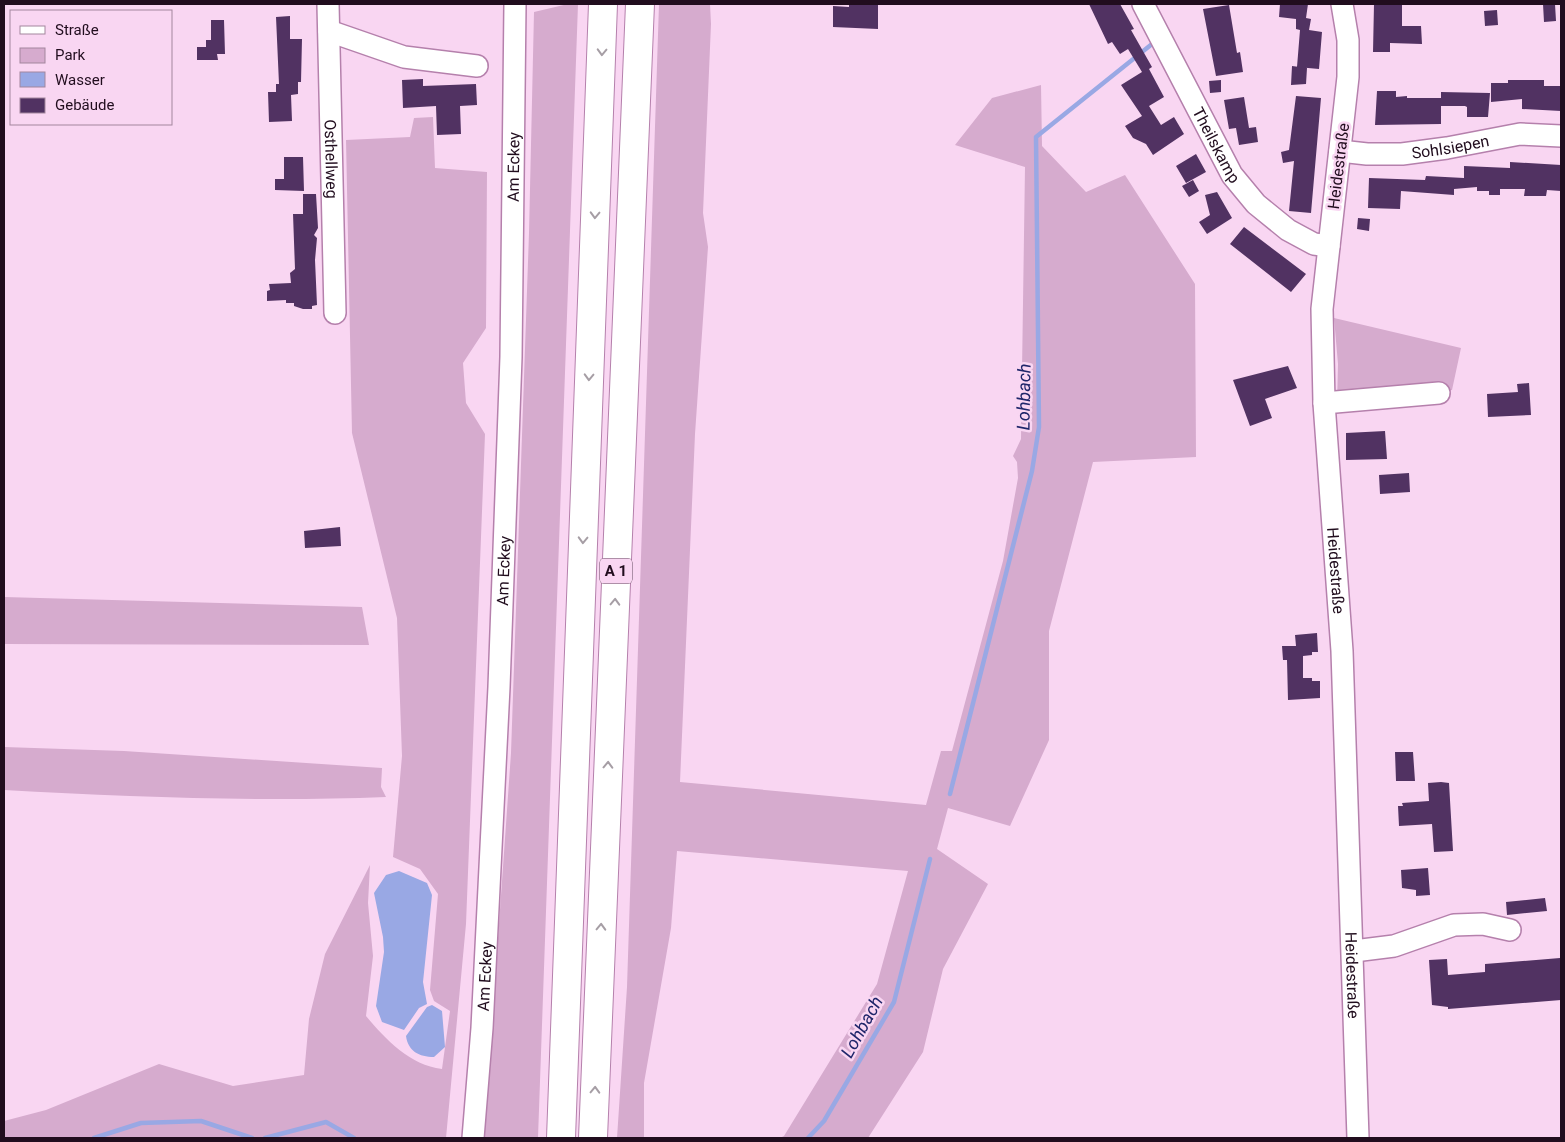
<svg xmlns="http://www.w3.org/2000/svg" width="1565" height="1142" font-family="Roboto,sans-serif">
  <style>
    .green { fill: #d6abce }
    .water { fill: #99a8e4 }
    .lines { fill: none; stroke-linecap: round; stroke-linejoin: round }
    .stream { stroke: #99a8e4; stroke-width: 4.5 }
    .building { fill: #513262 }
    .minor-casing { stroke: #b580ac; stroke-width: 24 }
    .highway-casing { stroke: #b580ac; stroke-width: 30 }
    .minor { stroke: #fff; stroke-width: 21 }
    .highway { stroke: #fff; stroke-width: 28 }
    .oneway { stroke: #a69ea5 }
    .labels { text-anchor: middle; stroke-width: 5; stroke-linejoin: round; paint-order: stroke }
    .shield { fill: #f9d6f2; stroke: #62495e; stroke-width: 1 }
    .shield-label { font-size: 15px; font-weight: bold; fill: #210d1e }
    .street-label { font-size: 16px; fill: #210d1e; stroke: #f9d6f2 }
    .water-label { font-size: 18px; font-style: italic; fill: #1f266a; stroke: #f9d6f2 }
  </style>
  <rect width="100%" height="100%" fill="#f9d6f2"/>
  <path class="green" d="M568,4H578L538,1138H484L511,753L529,233L534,12Z
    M659,4H710L711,24L703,213L708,247L695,434L680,782L926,805L941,751H952L1003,561L1018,478L1017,462L1013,456L1021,439L1025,167L955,145L992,98L1041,85L1042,146L1086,192L1125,175L1195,284L1196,457L1093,462L1049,631V740L1010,826L948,808L937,849L988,884L943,969L923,1052L868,1138H780L784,1136L877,984L908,871L677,851L671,928L644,1083V1138H617L627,987Z
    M433,117L435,168L487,172L486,328L463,363L466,403L485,434L466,924L446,1138H4V1121L46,1110L159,1064L233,1086L304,1075L309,1019L325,954L370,865L368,903L373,956L366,1016C386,1040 410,1065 442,1069L450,1011L434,1001L430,990L438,894L420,869L393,857L402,756L397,618L352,433L346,140L410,137L414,118Z
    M1334,318L1461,348L1452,390L1337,404L1338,364Z
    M4,597L362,607L369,645L4,644Z
    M4,747L124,751L382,768L381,787L386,797C259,802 131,797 4,790Z"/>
  <path class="water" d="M399,871L427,883L432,895L423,982L427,1004L419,1008L404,1030L382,1022L376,1006L384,952L383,937L374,893L386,875Z
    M432,1005L442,1011L445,1047L434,1057C419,1057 408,1051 406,1036L427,1007Z"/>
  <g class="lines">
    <path class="stream" d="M950,794L1032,471L1039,427L1036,137L1152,44
      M94,1138L141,1123L201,1121L252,1138
      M265,1138L326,1122L354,1138
      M808,1138L824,1121L894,1002L930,859"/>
  </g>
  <path class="building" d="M849,4H878V29L833,27V6L849,7Z
    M1089,4H1120L1134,29L1131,30L1152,67L1149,69L1164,97L1149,106L1161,125L1174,117L1184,134L1153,155L1146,144L1133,138L1125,126L1142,116L1121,85L1142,72L1128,49L1120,54L1112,42L1108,44Z
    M1280,4H1308L1306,18L1311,19L1309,30L1322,32L1319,69L1297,67L1300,30L1296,29V19L1279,17Z
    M1374,4L1402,5V26H1421L1422,44L1390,43V52H1373Z
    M1543,4H1555L1556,21L1544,22Z
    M1229,5L1237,53L1240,52L1243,72L1216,76L1203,9Z
    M1497,10L1498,25L1485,26L1484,11Z
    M290,16V39H302L301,82H298V94L291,95L292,121L269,122L268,92H276V84H279L276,17Z
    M211,20H224L225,54H217L218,60H197V47H206V40H211Z
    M1292,66L1307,68L1306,84L1291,85Z
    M423,79V86L476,84L477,105L460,106L461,134L437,135L436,106L403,108L402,80Z
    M1221,80V92L1210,93L1209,81Z
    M1508,80H1544V86H1561V111L1522,109V99L1491,102V83H1508Z
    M1377,91H1396V97L1407,96V98H1441V92L1490,93L1488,117H1467V107L1465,106H1441V124L1375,125Z
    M1296,96L1321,98L1311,213L1289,211L1294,161L1283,163L1281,152L1289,150Z
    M1244,97L1249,128L1256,127L1258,142L1239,145L1236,128L1229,129L1224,100Z
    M1196,154L1206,172L1186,183L1176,166Z
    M284,157H303L304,191L275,190V179H284Z
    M1510,162L1561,165V191L1547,190L1546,196H1524L1525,189H1500V195H1489V191H1477V187L1454,189V195L1401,191L1400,209L1368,208L1369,178L1425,180L1426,176L1464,178V166L1510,168Z
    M1193,180L1199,191L1189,197L1182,186Z
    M1217,192L1232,218L1207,234L1199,222L1210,215L1205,195Z
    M303,194H316L318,228L314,235L317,238L315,260L317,305L312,306V309H303L294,306V303H286V300L267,301V291L270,290L269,284L291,283L290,273L295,269L293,214H303Z
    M1358,218L1370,219L1369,231L1357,229Z
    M1244,227L1306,274L1291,292L1230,244Z
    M1288,366L1297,388L1265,399L1272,418L1250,426L1233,380Z
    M1529,383L1531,415L1488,417L1487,394L1518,392L1517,384Z
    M1385,431L1387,459L1346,460V433Z
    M1409,473L1410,492L1380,494L1379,475Z
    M340,527L341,546L305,548L304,531Z
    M1317,633L1318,652H1312V655L1303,656V678H1312V681H1320V698L1288,700L1287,660H1283L1282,646H1296L1295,635Z
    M1395,752H1413L1415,781H1396Z
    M1441,782L1449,783L1453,851L1434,852L1432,824L1399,826L1398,806H1403L1402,803L1429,801L1428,783Z
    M1428,868L1430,895L1416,896V890L1402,888L1401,870Z
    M1545,898L1547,911L1507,915L1506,902Z
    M1560,958L1561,1000L1448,1009V1007L1432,1005L1429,960L1447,959L1448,975L1485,972V964Z"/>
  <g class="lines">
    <defs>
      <g id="minor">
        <path id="s1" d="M328,4L335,313"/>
        <path id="s2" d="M1143,4L1232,175L1256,204L1288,230L1314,244L1329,246"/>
        <path id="s3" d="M1342,4L1348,40V77L1322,309L1324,403L1342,651L1358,1138"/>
        <path d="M329,31L404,57L477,66"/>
        <path id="s4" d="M1340,151L1367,154H1402L1447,148L1520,134L1561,136"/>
        <path d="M1324,403L1439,393"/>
        <path d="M1354,951L1394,946L1454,925L1483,924L1510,930"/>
        <path id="s5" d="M473,1138L482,1028L499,687L511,357L515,4"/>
      </g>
      <path id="highway" d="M561,1138L603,4
        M593,1138L640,4"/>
    </defs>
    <use href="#minor" class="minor-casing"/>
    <use href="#highway" class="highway-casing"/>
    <use href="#minor" class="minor"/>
    <use href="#highway" class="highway"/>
  </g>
  <defs><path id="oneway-chevron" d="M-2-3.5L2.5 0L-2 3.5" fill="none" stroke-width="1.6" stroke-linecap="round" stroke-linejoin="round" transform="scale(1.25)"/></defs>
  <g class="oneway">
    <use href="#oneway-chevron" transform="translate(602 52) rotate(92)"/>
    <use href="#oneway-chevron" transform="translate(595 215) rotate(92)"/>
    <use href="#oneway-chevron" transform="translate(589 377) rotate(92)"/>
    <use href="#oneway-chevron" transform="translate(583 540) rotate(92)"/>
    <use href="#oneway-chevron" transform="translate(615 602) rotate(-88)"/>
    <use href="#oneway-chevron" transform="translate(608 765) rotate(-88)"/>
    <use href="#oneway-chevron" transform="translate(601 927) rotate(-88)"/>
    <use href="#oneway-chevron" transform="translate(595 1090) rotate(-88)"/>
  </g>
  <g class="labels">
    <rect class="shield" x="600" y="558.5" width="32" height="25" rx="4"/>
    <g class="shield-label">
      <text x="616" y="576">A 1</text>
    </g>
    <g class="street-label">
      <text dy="6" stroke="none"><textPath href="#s2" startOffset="159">Theilskamp</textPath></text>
      <text dy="6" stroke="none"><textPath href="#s4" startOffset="111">Sohlsiepen</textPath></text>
      <text dy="6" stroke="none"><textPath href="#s1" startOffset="155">Osthellweg</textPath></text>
      <text transform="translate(1338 166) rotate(-83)" y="6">Heidestraße</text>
      <text dy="6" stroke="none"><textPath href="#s5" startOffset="972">Am Eckey</textPath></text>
      <text dy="6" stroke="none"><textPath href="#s3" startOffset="569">Heidestraße</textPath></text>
      <text dy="6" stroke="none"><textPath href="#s5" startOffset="568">Am Eckey</textPath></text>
      <text dy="6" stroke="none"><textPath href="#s3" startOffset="974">Heidestraße</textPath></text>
      <text dy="6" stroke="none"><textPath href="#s5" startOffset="162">Am Eckey</textPath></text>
    </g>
    <g class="water-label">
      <text transform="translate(1024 397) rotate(-89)" y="6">Lohbach</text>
      <text transform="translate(862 1027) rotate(-61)" y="6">Lohbach</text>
    </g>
  </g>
  <rect width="1565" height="1142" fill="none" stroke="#210d1e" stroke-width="10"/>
  <rect x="10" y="10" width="162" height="115" fill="#f9d6f2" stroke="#a3869d"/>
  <rect x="20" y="26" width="25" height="8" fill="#ffffff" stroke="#a3869d"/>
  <text x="55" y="35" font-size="15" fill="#210d1e">Straße</text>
  <rect x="20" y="48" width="25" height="15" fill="#d6abce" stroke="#a3869d"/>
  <text x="55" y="60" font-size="15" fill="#210d1e">Park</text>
  <rect x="20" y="72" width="25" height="15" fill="#99a8e4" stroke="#a3869d"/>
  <text x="55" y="85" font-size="15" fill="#210d1e">Wasser</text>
  <rect x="20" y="98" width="25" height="15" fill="#513262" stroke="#a3869d"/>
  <text x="55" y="110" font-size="15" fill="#210d1e">Gebäude</text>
</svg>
